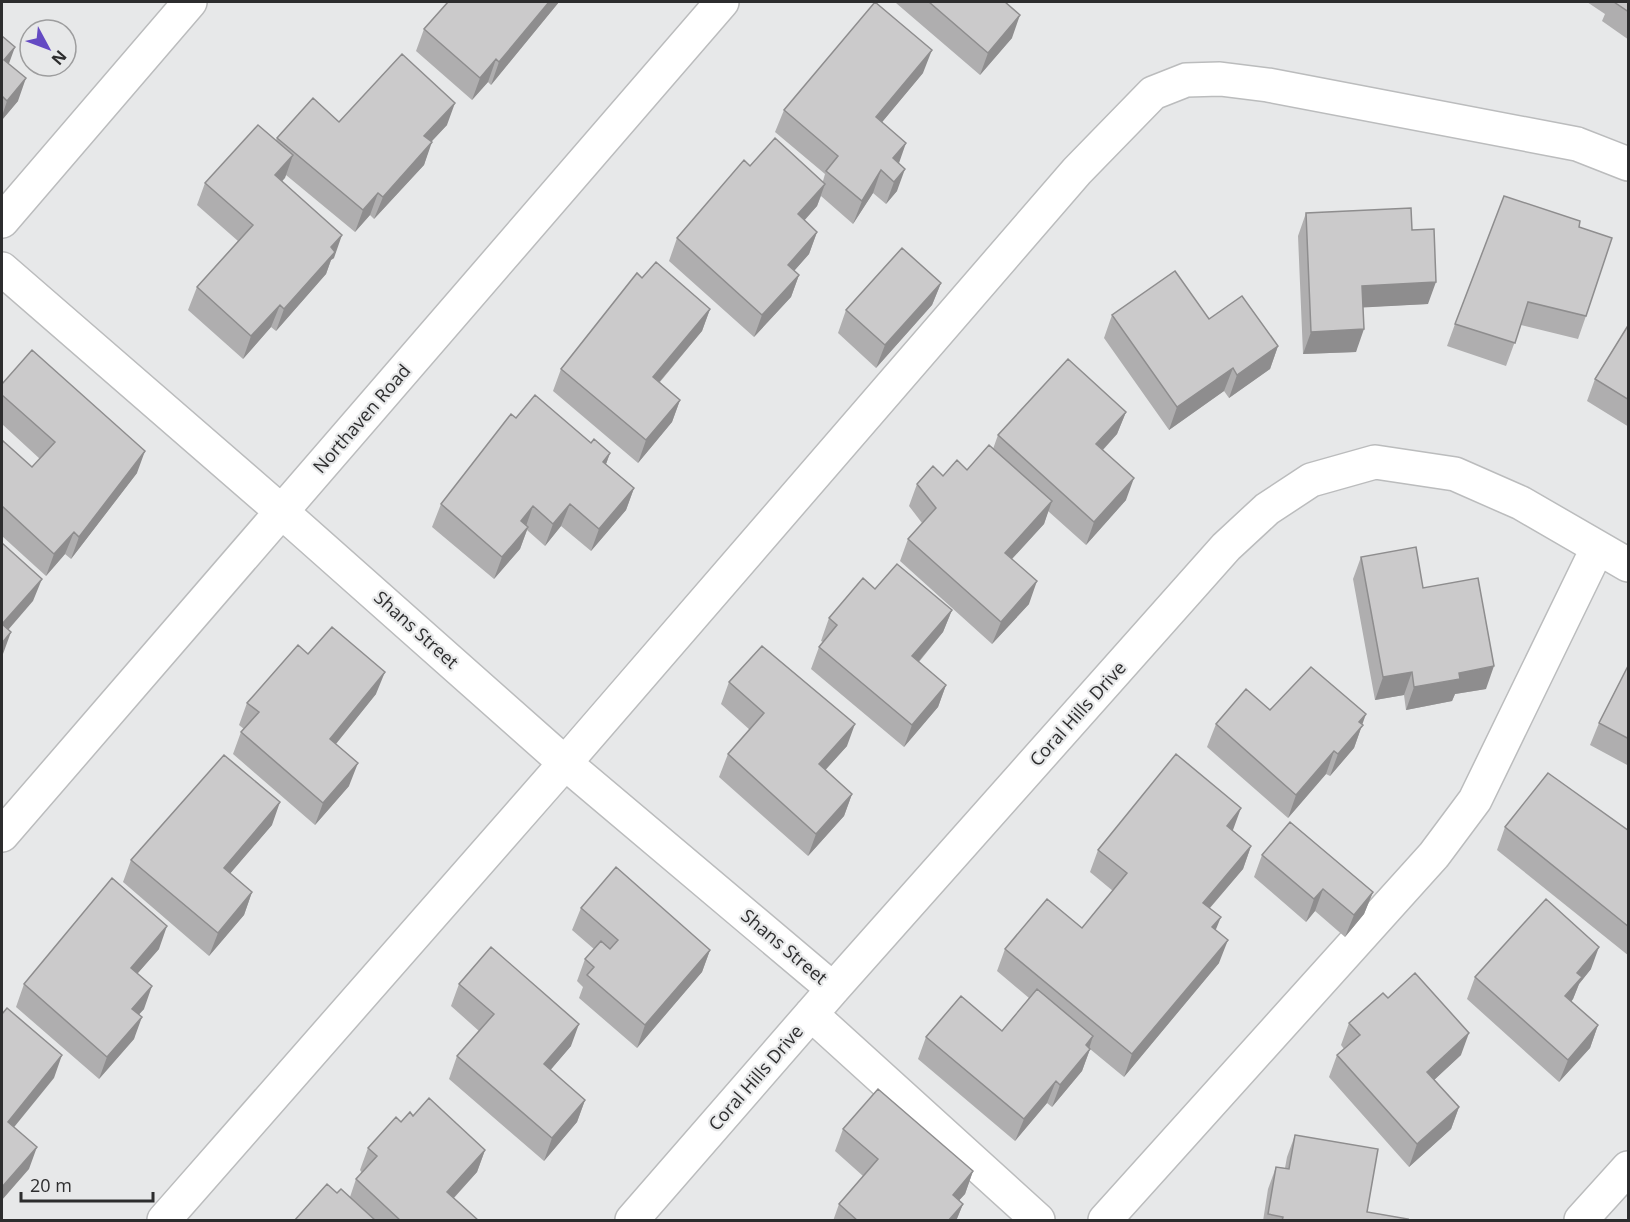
<svg xmlns="http://www.w3.org/2000/svg" width="1630" height="1222" font-family="'Open Sans',sans-serif">
  <style>
    .lines { fill: none; stroke-linecap: round; stroke-linejoin: round }
    .minor-casing { stroke: #bbbcbd; stroke-width: 36 }
    .minor { stroke: #fff; stroke-width: 33 }
    .wall { fill: #afaeaf }
    .shaded-wall { fill: #8e8d8e }
    .building { fill: #cbcacb; stroke: #8e8d8e; stroke-width: 1.5 }
    .labels { text-anchor: middle; stroke-width: 4.5; stroke-linejoin: round; paint-order: stroke }
    .street-label { font-size: 18px; fill: #2d2d2e; stroke: #e7e8e9 }
  </style>
  <rect width="100%" height="100%" fill="#e7e8e9"/>
  <g class="lines">
    <defs>
      <path id="minor" d="M2,221L190,2
        M2,269L282,512L565,763L833,989
        M2,835L722,2
        M811,1014L1038,1220
        M164,1220L565,763L1077,171L1153,93L1186,80L1220,79L1268,85L1577,144L1628,164
        M632,1220L833,989L1226,547L1267,509L1311,480L1375,462L1455,474L1521,503L1628,565
        M1105,1220L1434,855L1475,800L1597,549
        M1581,1220L1628,1168"/>
    </defs>
    <use href="#minor" class="minor-casing"/>
    <use href="#minor" class="minor"/>
  </g>
  <path class="wall" d="M448,2H559L491,85L488,82L472,100L416,51L424,29Z
    M897,2H1005L1012,38L980,75L896,3Z
    M1587,2H1629V40L1602,21L1605,14Z
    M2,36L18,101L2,120Z
    M923,73L882,122L899,163L897,191L886,204L873,193L853,224L821,196L817,206L804,220L817,232L809,254L794,271L799,275L791,297L754,337L669,261L677,238L750,166L823,181L825,174L775,132L784,110Z
    M339,122L447,125L431,142L424,165L374,219L370,215L355,232L286,175L282,181L334,258L331,260L326,274L276,331L271,327L243,359L188,310L197,287L238,241L197,205L205,183L276,140L277,138Z
    M1306,213L1412,230L1428,304L1363,307L1356,352L1303,354L1298,236Z
    M1579,227L1586,316L1578,339L1521,325L1506,366L1447,346L1455,324Z
    M642,278L710,309L702,331L660,382L680,400L672,422L638,463L553,391L561,369Z
    M941,283L932,305L876,368L838,333L846,310Z
    M1112,315L1209,319L1278,346L1270,369L1229,398L1224,391L1169,430L1104,338Z
    M1629,324V427L1587,401L1595,379Z
    M2,384L137,473L71,559L65,554L46,576L2,536V443L32,467L40,459L2,424Z
    M1126,412L1117,434L1103,450L1126,500L1086,545L1048,511L1044,524L1012,559L1029,604L992,644L900,561L908,539L922,523L909,506L917,484L967,470L993,449L998,435Z
    M516,418L591,443L610,453L606,464L634,488L626,510L591,551L561,526L545,546L527,530L520,549L494,579L432,527L441,504Z
    M1361,557L1423,588L1486,689L1455,694L1452,701L1406,710L1404,695L1375,700L1353,579Z
    M875,589L952,610L943,632L919,662L946,685L938,707L904,747L811,669L819,647L823,642L821,641L829,618Z
    M308,654L376,694L336,744L349,786L315,825L233,754L241,732L244,729L239,725L247,703Z
    M1629,664V766L1590,745L1599,723Z
    M729,682L847,746L825,770L852,794L844,816L808,856L719,777L728,754L750,730L721,704Z
    M1270,710L1362,725L1354,748L1330,776L1326,774L1288,818L1207,747L1216,724Z
    M272,825L230,873L252,892L244,915L209,956L123,882L131,860Z
    M1505,827L1629,831V956L1497,850Z
    M1233,831L1251,846L1243,869L1210,908L1216,930L1219,963L1124,1077L1090,1049L1082,1071L1052,1107L1047,1103L1015,1141L918,1059L926,1037L1002,1031L1029,998L997,971L1005,949L1082,928L1113,891L1090,872L1098,850Z
    M1262,855L1373,892L1364,914L1345,937L1315,911L1306,922L1254,877Z
    M581,908L710,950L702,972L637,1048L579,998L583,987L577,981L585,959L594,949L572,930Z
    M159,949L137,974L144,1009L139,1014L134,1039L99,1079L16,1007L24,984Z
    M1591,969L1579,984L1573,999L1571,1002L1598,1025L1590,1048L1559,1082L1467,999L1475,977Z
    M459,984L571,1046L550,1070L585,1100L577,1122L544,1161L449,1079L457,1056L479,1031L451,1006Z
    M1388,998L1461,1055L1434,1080L1459,1107L1451,1129L1409,1167L1329,1077L1337,1055L1344,1049L1341,1045L1349,1023Z
    M413,1116L485,1150L477,1172L454,1198L479,1221H294L337,1193L350,1197L356,1179L362,1173L360,1170L368,1148L401,1122Z
    M843,1129L973,1171L965,1194L959,1200L963,1204L956,1221H833L839,1204L863,1176L835,1151Z
    M1295,1135L1367,1212L1407,1221H1263L1268,1189L1276,1167L1285,1168L1287,1157Z"/>
  <path class="shaded-wall" d="M549,2H559L491,85L499,62Z
    M1020,15L1012,38L980,75L988,53Z
    M15,47L7,69L4,60Z
    M932,50L923,73L868,139L876,117Z
    M496,59L488,82L472,100L480,78Z
    M26,78L18,101L2,120V116L7,101Z
    M455,103L447,125L416,158L424,136Z
    M432,142L424,165L374,219L383,197Z
    M906,143L898,166L893,158Z
    M293,155L285,178L267,197L275,175Z
    M905,169L897,191L886,204L894,182Z
    M881,170L873,193L853,224L862,201Z
    M825,184L817,206L790,237L798,214Z
    M378,193L370,215L355,232L363,210Z
    M817,232L809,254L779,288L788,265Z
    M342,235L334,258L331,260L326,274L276,331L284,309L331,247Z
    M799,275L791,297L754,337L762,315Z
    M1436,282L1428,304L1354,308L1362,286Z
    M941,283L932,305L876,368L885,345Z
    M280,305L271,327L243,359L251,336Z
    M710,309L702,331L645,399L653,377Z
    M1364,329L1356,352L1303,354L1311,332Z
    M1278,346L1270,369L1229,398L1237,375Z
    M1233,368L1224,391L1169,430L1177,407Z
    M680,400L672,422L638,463L646,440Z
    M1126,412L1117,434L1088,466L1096,444Z
    M145,451L137,473L71,559L79,537Z
    M610,453L602,475L603,462Z
    M1134,478L1126,500L1086,545L1094,522Z
    M634,488L626,510L591,551L599,529Z
    M1052,501L1044,524L997,575L1005,553Z
    M570,504L561,526L545,546L553,524Z
    M533,506L525,529L521,521Z
    M528,527L520,549L494,579L502,557Z
    M74,532L65,554L46,576L54,554Z
    M42,579L33,601L2,637V624Z
    M1037,581L1029,604L992,644L1001,622Z
    M952,610L943,632L904,679L912,656Z
    M11,632L3,654L2,656V643Z
    M1494,666L1486,689L1455,694L1452,701L1406,710L1414,687L1459,673Z
    M385,672L376,694L322,761L330,739Z
    M1412,672L1404,695L1375,700L1383,677Z
    M946,685L938,707L904,747L912,725Z
    M1366,714L1354,748L1330,776L1338,754L1359,722Z
    M855,724L847,746L811,786L819,764Z
    M1334,751L1326,774L1288,818L1296,795Z
    M358,763L349,786L315,825L323,803Z
    M852,794L844,816L808,856L816,834Z
    M280,802L272,825L216,890L224,868Z
    M1241,808L1233,830L1218,848L1227,826Z
    M1251,846L1243,869L1195,925L1203,903Z
    M1323,889L1315,911L1306,922L1314,899Z
    M252,892L244,915L209,956L218,933Z
    M1373,892L1364,914L1345,937L1354,915Z
    M1221,917L1212,939V927Z
    M167,926L159,949L123,990L131,968Z
    M1228,940L1219,963L1124,1077L1132,1054Z
    M1599,947L1591,969L1579,984L1573,999L1557,1018L1565,996L1577,973Z
    M710,950L702,972L637,1048L645,1025Z
    M152,986L144,1009L124,1031L132,1009Z
    M142,1017L134,1039L99,1079L107,1057Z
    M579,1024L571,1046L536,1087L544,1064Z
    M1598,1025L1590,1048L1559,1082L1568,1060Z
    M1469,1033L1461,1055L1419,1094L1427,1072Z
    M1093,1036L1088,1052L1090,1049L1082,1071L1052,1107L1060,1085L1086,1045Z
    M62,1055L54,1078L2,1142L8,1122Z
    M1056,1081L1047,1103L1015,1141L1024,1119Z
    M585,1100L577,1122L544,1161L552,1138Z
    M1459,1107L1451,1129L1409,1167L1417,1144Z
    M37,1147L29,1169L2,1200V1187Z
    M485,1150L477,1172L439,1214L447,1192Z
    M973,1171L965,1194L944,1217L953,1195Z
    M963,1204L956,1221H948Z"/>
  <path class="building" d="M448,2H549L499,62L496,59L480,78L424,29Z
    M875,2L932,50L876,117L906,143L893,158L905,169L894,182L881,170L862,201L826,171L838,156L784,110Z
    M929,2H1005L1020,15L988,53Z
    M1614,2H1629V12Z
    M2,36L15,47L4,60L26,78L7,101L2,96Z
    M402,54L455,103L424,136L432,142L383,197L378,193L363,210L277,138L313,98L339,122Z
    M258,125L293,155L275,175L342,235L331,247L335,252L284,309L280,305L251,336L197,287L253,225L205,183Z
    M775,138L825,184L798,214L817,232L788,265L799,275L762,315L677,238L744,160L750,166Z
    M1504,196L1580,221L1579,227L1612,238L1586,316L1528,302L1515,343L1455,324Z
    M1411,208L1412,230L1434,229L1436,282L1362,286L1364,329L1311,332L1306,213Z
    M902,248L941,283L885,345L846,310Z
    M656,262L710,309L653,377L680,400L646,440L561,369L637,273L642,278Z
    M1175,271L1209,319L1242,296L1278,346L1237,375L1233,368L1177,407L1112,315Z
    M1629,324V400L1595,379Z
    M32,350L145,451L79,537L74,532L54,554L2,506V443L3,441L32,467L55,442L2,395V384Z
    M1068,359L1126,412L1096,444L1134,478L1094,522L998,435Z
    M535,395L591,443L594,439L610,453L603,462L634,488L599,529L570,504L553,524L533,506L521,521L528,527L502,557L441,504L511,414L516,418Z
    M989,445L1052,501L1005,553L1037,581L1001,622L908,539L936,508L917,484L933,466L943,476L957,460L967,470Z
    M2,543L42,579L2,624Z
    M1416,547L1423,588L1478,578L1494,666L1459,673L1460,679L1414,687L1412,672L1383,677L1361,557Z
    M897,564L952,610L912,656L946,685L912,725L819,647L837,625L829,618L863,578L875,589Z
    M2,624L11,632L2,643Z
    M332,627L385,672L330,739L358,763L323,803L241,732L259,712L247,703L298,645L308,654Z
    M762,646L855,724L819,764L852,794L816,834L728,754L764,713L729,682Z
    M1629,664V739L1599,723Z
    M1311,667L1366,714L1359,722L1363,725L1338,754L1334,751L1296,795L1216,724L1246,689L1270,710Z
    M1176,754L1241,808L1227,826L1251,846L1203,903L1221,917L1212,927L1228,940L1132,1054L1005,949L1047,899L1082,928L1127,873L1098,850Z
    M224,755L280,802L224,868L252,892L218,933L131,860Z
    M1548,773L1629,831V927L1505,827Z
    M1290,822L1373,892L1354,915L1323,889L1314,899L1262,855Z
    M616,867L710,950L645,1025L587,975L594,967L585,959L601,941L610,949L618,940L581,908Z
    M112,878L167,926L131,968L152,986L132,1009L142,1017L107,1057L24,984Z
    M1546,899L1599,947L1577,973L1582,977L1565,996L1598,1025L1568,1060L1475,977Z
    M491,947L579,1024L544,1064L585,1100L552,1138L457,1056L494,1014L459,984Z
    M1415,973L1469,1033L1427,1072L1459,1107L1417,1144L1337,1055L1360,1035L1349,1023L1383,993L1388,998Z
    M1037,989L1093,1036L1086,1045L1090,1049L1060,1085L1056,1081L1024,1119L926,1037L961,996L1002,1031Z
    M7,1008L62,1055L8,1122L37,1147L2,1187V1014Z
    M878,1089L973,1171L953,1195L963,1204L948,1221H858L839,1204L878,1159L843,1129Z
    M429,1098L485,1150L447,1192L479,1221H401L356,1179L377,1156L368,1148L396,1117L401,1122L410,1112L413,1116Z
    M1295,1135L1378,1149L1367,1212L1408,1219L1407,1221H1282L1283,1217L1268,1214L1276,1167L1289,1169Z
    M327,1184L337,1193L341,1189L376,1221H294Z"/>
  <g class="labels">
    <g class="street-label">
      <text transform="translate(362 419) rotate(-49)" y="6">Northaven Road</text>
      <text transform="translate(416 630) rotate(42)" y="6">Shans Street</text>
      <text transform="translate(1078 714) rotate(-48)" y="6">Coral Hills Drive</text>
      <text transform="translate(784 947) rotate(40)" y="6">Shans Street</text>
      <text transform="translate(756 1078) rotate(-49)" y="6">Coral Hills Drive</text>
    </g>
  </g>
  <rect width="1630" height="1222" fill="none" stroke="#2d2d2e" stroke-width="6"/>
  <g transform="translate(48 48) rotate(131)"><circle r="28" fill="#e7e8e9" stroke="#9d9d9e" stroke-width="1.5"/>
  <path d="M0-4.5L10 22L0 15L-10 22Z" fill="#644ac3"/>
  <text y="-9" font-size="16" font-weight="bold" text-anchor="middle" fill="#2d2d2e">N</text>
  </g>
  <path d="M21 1192v9h132v-9" fill="none" stroke="#2d2d2e" stroke-width="3"/>
  <text x="30" y="1192" font-size="18" fill="#2d2d2e" stroke="#e7e8e9" stroke-width="4.5" paint-order="stroke">20 m</text>
</svg>
